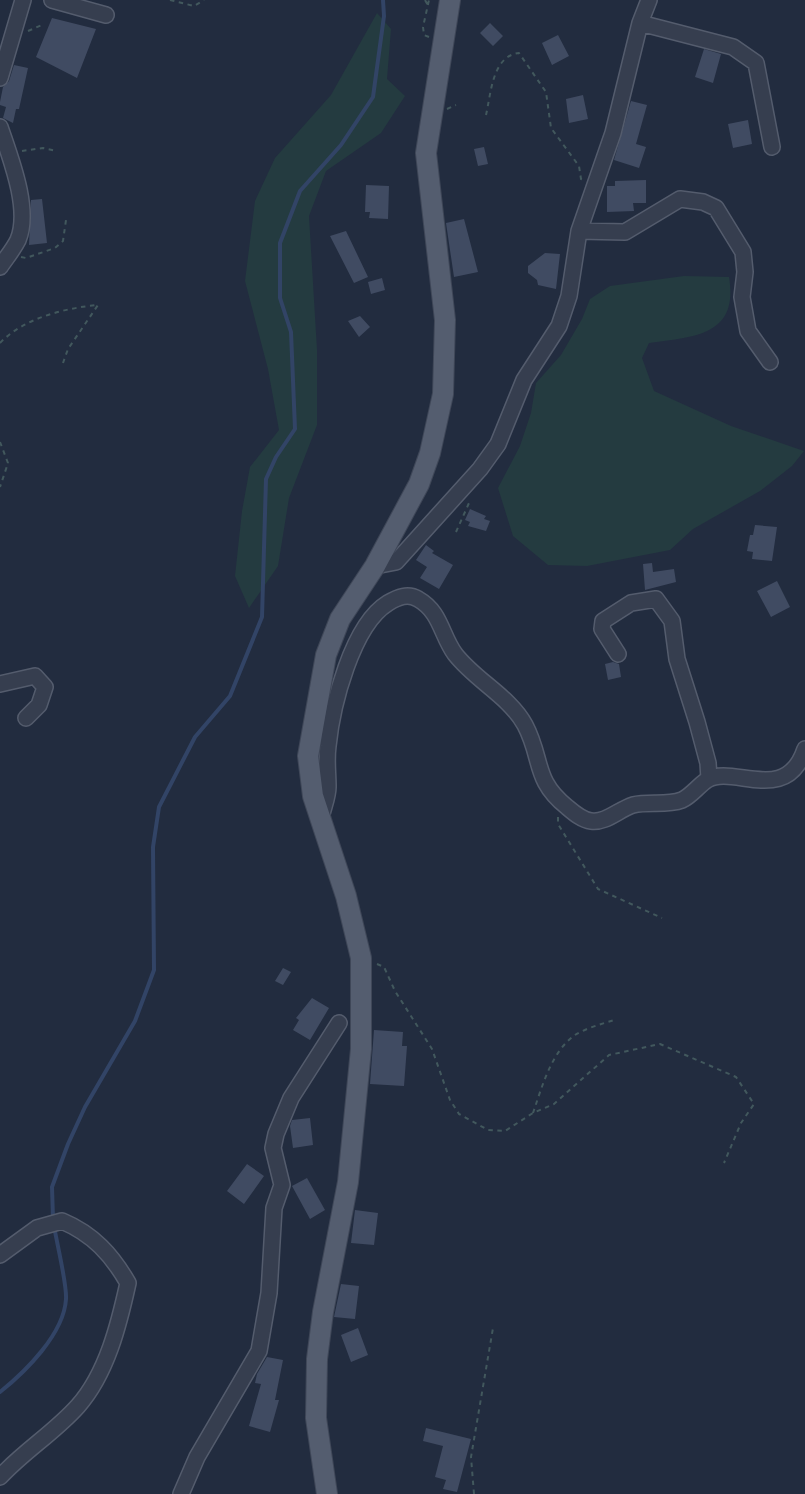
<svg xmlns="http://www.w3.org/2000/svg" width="805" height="1494" font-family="'Titillium Web',sans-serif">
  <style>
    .green { fill: #243b40 }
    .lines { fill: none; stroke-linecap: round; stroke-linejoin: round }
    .stream { stroke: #324466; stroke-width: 4 }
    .building { fill: #404b62 }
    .minor-casing { stroke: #545c6d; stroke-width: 18 }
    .major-casing { stroke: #3f4758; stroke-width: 22 }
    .path { stroke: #42585d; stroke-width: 2; stroke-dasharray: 4.5 4.5; stroke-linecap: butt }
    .minor { stroke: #363e4f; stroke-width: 15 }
    .major { stroke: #545d6f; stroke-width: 20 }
  </style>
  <rect width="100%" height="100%" fill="#222c3f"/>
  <path class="green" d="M377,13L391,29L387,79L405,96L381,133L326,171L309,216L317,350V425L289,498L278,566L249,608L235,576L242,511L250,467L279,430L268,369L245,281L255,201L275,158L331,95Z
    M684,276L729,277C739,336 694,337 649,343L642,358L654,391L731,426L804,451L792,466L760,491L693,529L670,550L587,566L548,565L513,536L498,488L520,446L531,413L536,383L561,355L582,319L590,299L610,286Z"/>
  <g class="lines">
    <path class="stream" d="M53,1219L52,1187L68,1144L85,1107L135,1021L154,970L153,847L159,807L195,737L230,696L262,617L266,479L276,457L295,429L291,332L280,298V243L300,191L341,145L373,97L384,16L383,0
      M0,1392C25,1372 64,1334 66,1299C67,1284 57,1244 54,1226"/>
  </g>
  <path class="building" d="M52,18L96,29L77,78L36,57Z
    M490,23L503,36L493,46L480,33Z
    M558,35L569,56L552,65L542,43Z
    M704,49L721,54L713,83L695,77Z
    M14,65L28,68L19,109H16L13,123L3,118L6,107L0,105V102L3,87L9,81Z
    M583,95L588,119L569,123L566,99Z
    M631,101L647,105L636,144L646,147L639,168L614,160Z
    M748,120L752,144L733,148L728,124Z
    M484,147L488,164L478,166L474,149Z
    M646,180V203H633L634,211L607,212V186H615V181Z
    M366,185L389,186L388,219L369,218L370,212H365Z
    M42,199L47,243L29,245L31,200Z
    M464,219L478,272L454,277L446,223Z
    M346,231L368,277L354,283L330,236Z
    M545,253L560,254L556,289L538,285L537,280L528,273V266Z
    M382,278L385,290L371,294L368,282Z
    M360,316L370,327L359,337L348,321Z
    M470,509L486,516L484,519L490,521L486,531L468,526L470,522L465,520Z
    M755,525L777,527L772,561L752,559L753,552L747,551L750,535H753Z
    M426,545L434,551L432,553L453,565L439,589L420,578L427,567L416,560Z
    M652,563L653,572L674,569L676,582L645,590L643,564Z
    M777,581L790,607L771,617L757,591Z
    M613,662L619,664L621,677L608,680L605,664Z
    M283,968L291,972L283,985L275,981Z
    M312,998L329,1008L310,1040L293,1030L299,1020L296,1018Z
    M374,1030L403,1032L402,1046H407L404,1086L370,1084Z
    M310,1118L313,1145L293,1148L290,1126L292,1120Z
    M247,1164L264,1176L244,1204L227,1191Z
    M307,1178L325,1210L310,1219L292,1186Z
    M355,1210L378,1213L374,1245L351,1243Z
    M341,1284L359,1286L355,1319L334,1317Z
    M358,1328L368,1355L351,1362L341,1335Z
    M267,1357L283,1360L275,1400H279L270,1432L249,1426L261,1384L255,1383L257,1374Z
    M426,1428L471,1439L457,1492L443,1489L446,1480L435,1477L443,1446L423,1441Z"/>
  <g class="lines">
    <defs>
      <path id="minor" d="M52,0L106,15
        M640,23L733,47L756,63L772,147
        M0,78L23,0
        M0,127C10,157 31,209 18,240C13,250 6,258 0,267
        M579,231L625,232L680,199L703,202L716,208L743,252L745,272L742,297L748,331L770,362
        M375,566L396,562L480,469L498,444L524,380L559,326L569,296L579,231L613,133L640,23L649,0
        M618,654L602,629L603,621L631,603L656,599L672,621L677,659L697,722L708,763L709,779
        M0,684L35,676L45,687L39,705L26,718
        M321,818C323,808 328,797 328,787C328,773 326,760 328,746C332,706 352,625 388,603C398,597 408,593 418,599C441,612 441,635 455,654C476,681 509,696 525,725C543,759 533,780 567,807C574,813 582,820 591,821C606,823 618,810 633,805C649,801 666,806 682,800C691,796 698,786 707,780C733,764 786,806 805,749
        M0,1255L37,1228L62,1221C93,1234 112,1255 128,1283C119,1324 107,1373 78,1406C55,1432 24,1451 0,1477
        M181,1494L197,1457L259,1351L269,1293L274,1208L282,1185L273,1148L276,1134L291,1098L339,1023"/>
      <path id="major" d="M327,1494L316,1418L317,1359L323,1312L348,1182L361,1049V958L346,896L313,796L308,756L326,655L340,619L375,566L419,484L430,453L443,394L445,320L426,153L450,0"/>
    </defs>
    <use href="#minor" class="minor-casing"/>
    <use href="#major" class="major-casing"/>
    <path class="path" d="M170,0L194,6L204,0
      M425,0L429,7
      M28,31L42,25
      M429,37L424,35L423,27L429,0
      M447,109L456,105
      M486,115C491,94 492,56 519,53L546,92L551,128L579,166L581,179L584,180
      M22,151L43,148L57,151
      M21,257L26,258L55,248L63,241L66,220
      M0,343C24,318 65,308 98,305L68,349L63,363
      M0,442L8,463L0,487
      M456,532L469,503
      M558,817V824L598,889L662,918
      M377,964L384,967L395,991L432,1049L450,1100L459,1114L488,1130L505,1131L533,1113L554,1104L609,1055L660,1044L736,1077L754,1104L741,1123L724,1163
      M533,1113C542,1087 551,1052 575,1035C586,1028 602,1024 614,1020
      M474,1494L471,1457L493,1328"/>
    <use href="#minor" class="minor"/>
    <use href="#major" class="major"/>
  </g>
</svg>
